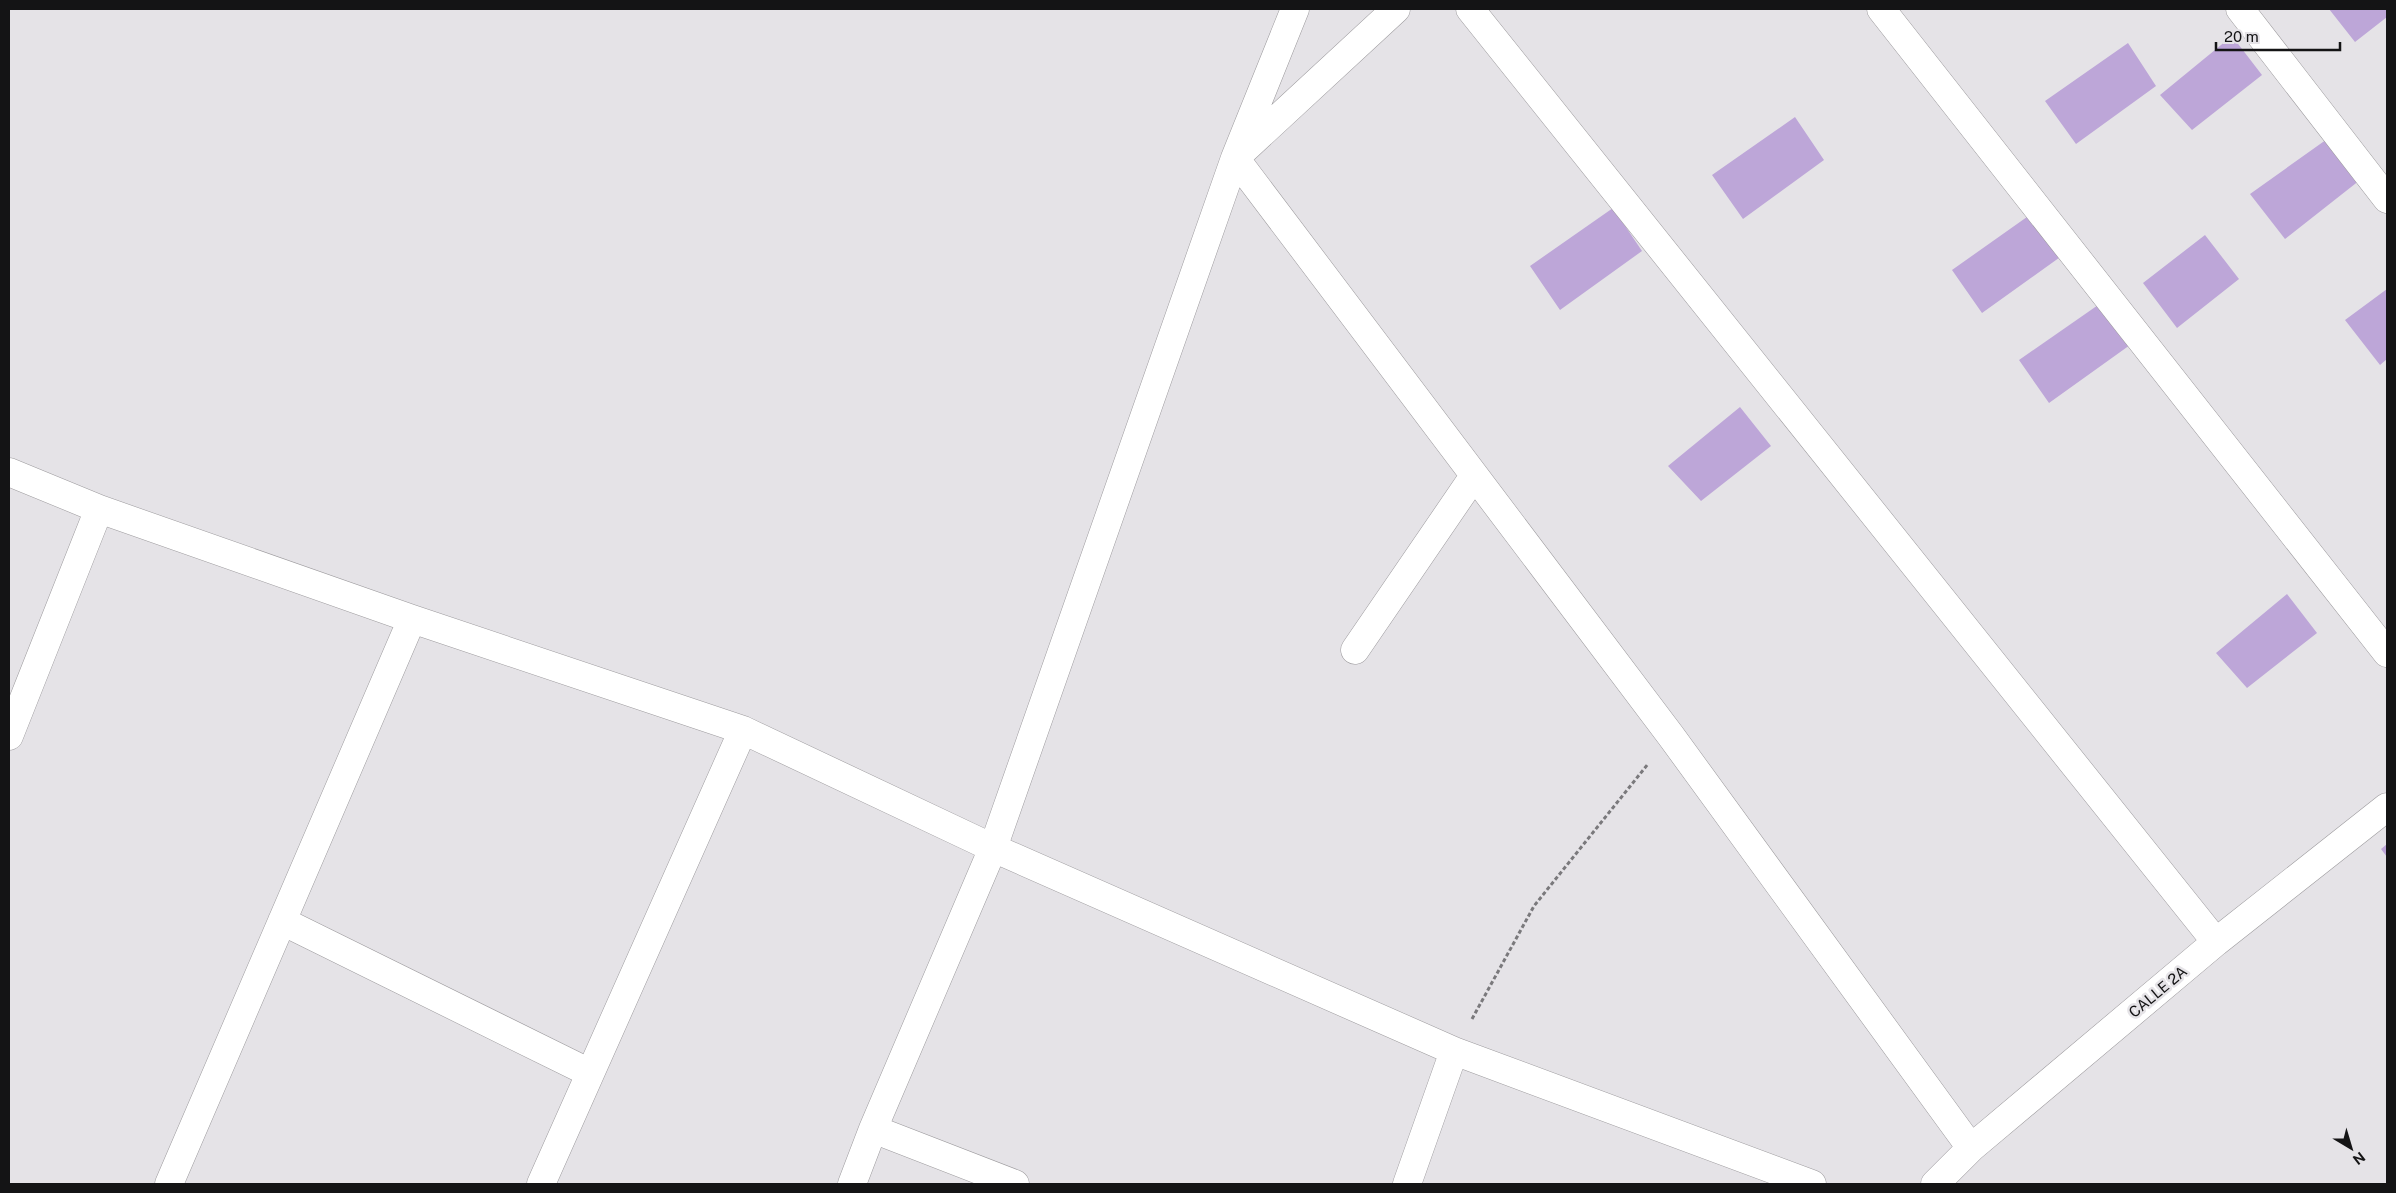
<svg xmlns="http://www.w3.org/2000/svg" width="2396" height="1193" font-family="'Public Sans',sans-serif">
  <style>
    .building { fill: #bda6d8 }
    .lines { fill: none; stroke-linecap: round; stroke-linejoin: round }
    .minor-casing { stroke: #9d9b9e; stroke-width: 29 }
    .path { stroke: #7a797c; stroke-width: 3; stroke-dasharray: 4 2.5; stroke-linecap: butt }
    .minor { stroke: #fff; stroke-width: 28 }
    .labels { text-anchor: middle; stroke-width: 5; stroke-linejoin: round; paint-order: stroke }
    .street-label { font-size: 15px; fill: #141415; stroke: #e5e3e7 }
  </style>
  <rect width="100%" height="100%" fill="#e5e3e7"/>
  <path class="building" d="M2329,9H2387V17L2355,42Z
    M2232,36L2262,75L2192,130L2160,95Z
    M2128,43L2156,86L2076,144L2045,101Z
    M1795,117L1824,160L1743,219L1712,175Z
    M2330,137L2360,180L2285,239L2250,194Z
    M1613,208L1642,251L1560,310L1530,266Z
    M2034,212L2063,255L1982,313L1952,270Z
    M2205,235L2239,279L2177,328L2143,283Z
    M2387,289V359L2380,365L2345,320Z
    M2101,303L2130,345L2049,403L2019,360Z
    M1740,407L1771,446L1701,501L1668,466Z
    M2287,594L2317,633L2247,688L2216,653Z
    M2387,844V857L2381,849Z"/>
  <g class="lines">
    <defs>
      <path id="minor" d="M1396,9L1235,158L1671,736L1971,1148
        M1470,9L2216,942
        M1881,9L2387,653
        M2240,9L2387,199
        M9,472L99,509L412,619L743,730L993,848L1454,1051L1812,1184
        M1355,650L1474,476
        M9,736L99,509
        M282,921L590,1073
        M873,1129L1015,1184
        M169,1184L412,619
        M541,1184L743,730
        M852,1184L873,1129L993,848L1235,158L1295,9
        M1407,1184L1454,1051
        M1935,1184L1971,1148L2216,942L2387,807"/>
    </defs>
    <use href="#minor" class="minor-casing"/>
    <path class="path" d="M1472,1019L1534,906L1648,764"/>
    <use href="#minor" class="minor"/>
  </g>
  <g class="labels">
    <g class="street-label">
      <text transform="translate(2158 992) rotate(-40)" y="5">CALLE 2A</text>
    </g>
  </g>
  <rect width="2396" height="1193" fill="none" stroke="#141415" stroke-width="20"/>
  <g transform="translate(2351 1148) rotate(142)" stroke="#e5e3e7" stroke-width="4" paint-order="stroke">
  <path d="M0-4L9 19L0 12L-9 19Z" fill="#141415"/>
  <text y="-8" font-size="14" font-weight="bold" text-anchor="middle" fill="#141415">N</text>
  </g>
  <path d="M2216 42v8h124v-8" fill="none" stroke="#141415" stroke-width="2.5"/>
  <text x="2224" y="42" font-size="15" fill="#141415" stroke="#e5e3e7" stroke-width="4" paint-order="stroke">20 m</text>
</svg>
